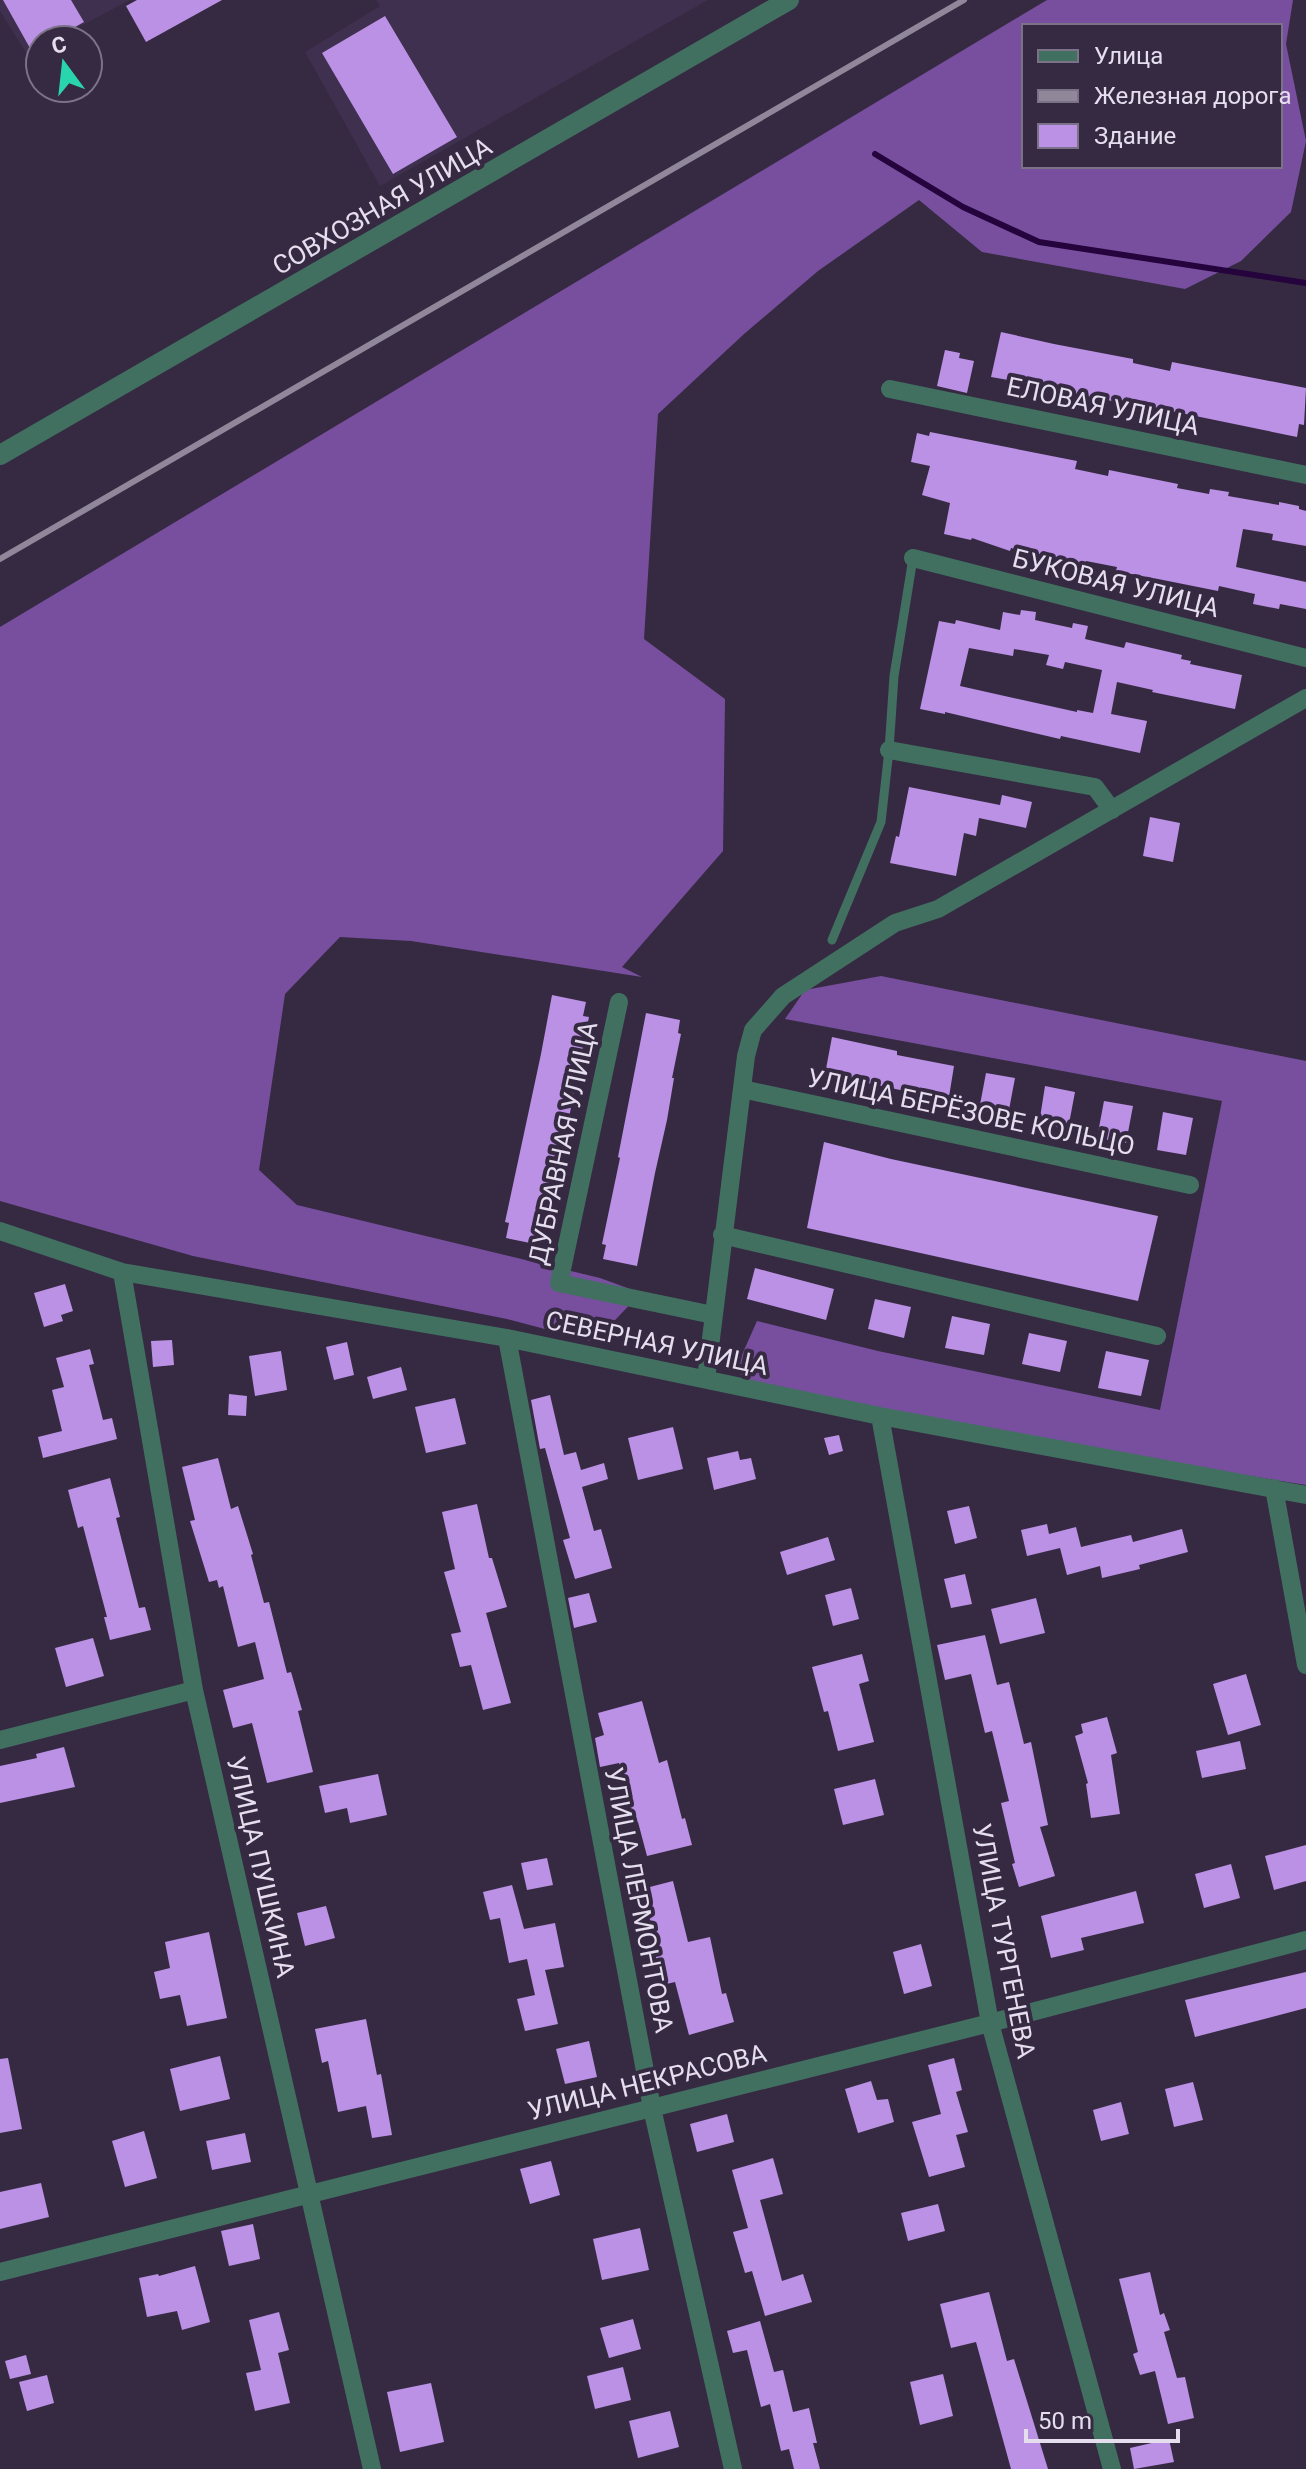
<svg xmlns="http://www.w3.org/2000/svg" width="1306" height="2469" font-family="Roboto,sans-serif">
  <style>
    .built { fill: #3f304f }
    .forest { fill: #784f9e; fill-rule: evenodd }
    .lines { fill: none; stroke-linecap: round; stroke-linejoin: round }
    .stream { stroke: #25033c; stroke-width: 6 }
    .building { fill: #bb91e5; fill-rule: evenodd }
    .service { stroke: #417061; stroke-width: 9 }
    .minor { stroke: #417061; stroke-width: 18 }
    .tertiary { stroke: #417061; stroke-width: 20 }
    .rail { stroke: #90879b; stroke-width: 6 }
    .labels { text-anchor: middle; stroke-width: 8; stroke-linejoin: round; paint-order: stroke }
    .street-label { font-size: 26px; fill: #e5deee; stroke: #362a42 }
  </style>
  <rect width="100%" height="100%" fill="#362a42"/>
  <path class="built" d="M0,0H130L54,40H40V47L27,54L0,11Z
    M376,0H708L380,186L305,52L380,6Z"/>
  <path class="forest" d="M1047,0H1293L1286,44L1306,141L1291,212L1241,261L1185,289L982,252L919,200L818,271L744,334L658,414L644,639L725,699L723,851L622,967L642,977L411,941L340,937L285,994L259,1170L297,1205L600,1278L641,1293L594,1342L507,1319L193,1256L0,1201V627ZM1024,26H1280V166H1024Z
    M881,976L1306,1061V1485L880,1416L744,1382L737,1366L757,1321L878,1351L1160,1410L1222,1101L785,1019L805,990Z"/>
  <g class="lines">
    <path class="stream" d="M875,154L963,207L1039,242L1306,283"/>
  </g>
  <path class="building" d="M3,0H71L84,22L52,40H40V66Z
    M137,0H222L146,42L126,6Z
    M385,16L457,137L393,174L322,53Z
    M1001,332L1054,344L1133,359V363L1170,371L1172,362L1306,388L1304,425L1299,424L1297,437L1176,412L1072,394V391L991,377Z
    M945,350L960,353L959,358L974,361L967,393L937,386Z
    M930,432L1077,461L1075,469L1108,476L1109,470L1178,484L1177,488L1209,494L1210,489L1229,492L1228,496L1279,505V502L1299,506V509L1306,511V546L1272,540L1273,534L1243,529L1236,567L1306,582V609L1280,604L1279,609L1253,604L1255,594L1219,586L1218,591L1158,579L1116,571L1117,567L1086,561L1085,566L1011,548L1010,551L972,538L971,540L944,534L950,503L922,495L930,466L911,462L917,433L929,436Z
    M1021,610L1036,612L1035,620L1072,628L1073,623L1088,626L1085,639L1124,648L1126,642L1182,655L1181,659L1191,661L1190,664L1242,675L1235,709L1152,692L1153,690L1117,682L1111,714L1147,721L1140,753L1061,736L1060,739L945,712V714L920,709L939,621L955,624L956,620L1000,630L1003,612L1020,615ZM969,648L1013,656L1014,649L1049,655L1046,665L1063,669L1065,662L1102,670L1093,713L1077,710V712L960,686Z
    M909,787L1000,805L1002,795L1032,802L1026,828L979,818L976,836L964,833L956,876L890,863L896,836L899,837Z
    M1150,817L1180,823L1173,862L1143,856Z
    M552,995L586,1002L583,1016L589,1017L562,1153H560L540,1245L506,1238L509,1223L505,1222L541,1054Z
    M646,1013L680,1020L678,1033L681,1034L672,1078H674L667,1120L655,1173L637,1266L603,1259L606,1245L602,1244L620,1158L618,1157Z
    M832,1037L897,1051V1055L954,1066L948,1103L918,1098L919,1094L825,1074Z
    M986,1073L1015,1078L1008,1115L979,1110Z
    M1045,1086L1075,1092L1068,1129L1039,1124Z
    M1104,1101L1133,1106L1126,1143L1097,1138Z
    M1163,1112L1193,1118L1186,1155L1157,1150Z
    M824,1142L891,1159L1158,1216L1138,1301L807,1228Z
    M755,1268L834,1289L826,1320L747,1299Z
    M65,1284L73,1311L61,1315L63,1321L44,1327L34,1293Z
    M875,1299L911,1307L904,1338L868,1329Z
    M952,1316L990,1324L984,1355L945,1348Z
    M1029,1333L1067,1341L1060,1372L1022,1364Z
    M172,1340L174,1365L153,1367L151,1341Z
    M347,1342L354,1375L334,1380L326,1347Z
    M90,1349L94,1364L89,1365L103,1420L112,1418L117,1439L43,1458L38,1437L62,1431L52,1390L64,1387L56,1358Z
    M281,1351L287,1390L255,1396L249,1356Z
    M1106,1351L1149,1360L1141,1396L1098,1388Z
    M401,1367L407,1390L373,1399L367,1377Z
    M229,1394L247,1396L246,1416L228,1415Z
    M550,1395L564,1455L576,1452L581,1470L604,1463L608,1479L582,1487L594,1531L601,1529L612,1568L575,1579L563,1540L570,1538L545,1448L540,1449L531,1400Z
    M455,1398L466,1444L426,1453L415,1407Z
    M673,1427L683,1469L638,1480L628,1438Z
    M839,1435L843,1451L829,1455L824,1438Z
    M738,1451L740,1460L751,1458L756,1479L714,1490L707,1458Z
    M218,1458L231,1509L238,1506L253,1554L251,1555L264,1603L269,1602L287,1673L291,1672L302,1710L298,1711L313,1772L267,1783L252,1723L233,1728L223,1690L264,1679L255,1642L238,1647L223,1586L219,1588L217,1580L209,1582L190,1521L195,1520L182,1467Z
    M110,1478L120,1517L116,1518L139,1608L145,1607L151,1630L110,1640L104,1617H107L83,1526L78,1528L68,1490Z
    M477,1504L489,1558H492L507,1607L486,1613L511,1703L483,1710L471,1665L460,1667L451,1634L461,1632L444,1572L455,1569L442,1512Z
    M969,1506L977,1538L955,1544L947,1511Z
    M1047,1524L1049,1534L1076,1527L1081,1547L1131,1535L1133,1542L1182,1529L1188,1552L1139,1565L1140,1569L1102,1578L1100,1566L1067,1575L1060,1548L1027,1556L1021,1530Z
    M828,1537L835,1560L787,1575L780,1552Z
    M965,1574L972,1604L951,1608L944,1579Z
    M851,1588L859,1619L833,1626L825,1595Z
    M589,1593L597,1622L574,1628L568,1598Z
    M1036,1598L1045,1633L1000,1644L991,1609Z
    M985,1635L997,1685L1009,1682L1024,1744L1031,1742L1048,1825L1040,1827L1055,1876L1019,1887L1012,1864L1015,1863L1001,1803L1009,1801L992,1731L985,1733L971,1674L945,1680L937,1645Z
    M93,1638L104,1676L66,1687L55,1648Z
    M862,1654L869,1681L859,1684L874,1742L838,1751L828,1711L824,1712L812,1667Z
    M1246,1674L1261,1725L1228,1735L1213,1684Z
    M642,1701L659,1763L667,1760L682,1819L685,1818L692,1845L647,1856L638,1822L634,1823L619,1763L600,1767L595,1738L604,1735L598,1713Z
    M1107,1717L1117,1753L1111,1755L1120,1814L1091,1818L1086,1784L1088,1783L1075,1736L1083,1733L1081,1724Z
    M1240,1741L1246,1769L1202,1778L1196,1751Z
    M64,1747L75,1787L0,1803V1766L37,1758L36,1754Z
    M378,1774L387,1815L350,1823L347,1808L325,1813L319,1786Z
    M875,1779L884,1815L843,1825L834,1789Z
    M1306,1845V1881L1274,1890L1265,1856Z
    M547,1858L553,1885L527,1890L521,1863Z
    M1231,1864L1240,1898L1204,1908L1195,1874Z
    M673,1881L688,1942L710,1937L722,1994L726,1993L734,2022L689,2035L675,1982L662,1985L654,1949L657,1948L642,1889Z
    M512,1885L524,1929L555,1923L564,1967L545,1970L558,2024L525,2031L517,1999L535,1995L527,1959L509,1963L500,1918L490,1920L483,1892Z
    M1136,1891L1144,1923L1081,1938L1084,1950L1051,1958L1041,1916Z
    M326,1906L335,1938L305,1946L297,1913Z
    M209,1932L227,2018L187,2026L180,1995L160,1999L154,1972L170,1968L165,1942Z
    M921,1944L932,1986L904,1994L893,1952Z
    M1306,1972V2008L1195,2037L1185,2000Z
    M366,2019L377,2075L381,2074L392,2135L372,2138L366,2106L338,2112L328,2061L322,2063L315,2029Z
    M589,2041L597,2077L565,2084L556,2049Z
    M220,2056L230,2099L180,2111L170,2069Z
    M8,2058L22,2129L0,2133V2059Z
    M954,2058L962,2090L956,2092L968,2132L956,2135L965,2167L929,2177L912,2122L941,2114L928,2065Z
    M871,2081L877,2100L888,2099L894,2122L858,2133L845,2089Z
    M1193,2082L1203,2120L1174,2127L1165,2089Z
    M1121,2102L1129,2134L1101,2141L1093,2110Z
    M727,2114L734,2142L697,2152L690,2124Z
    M144,2131L157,2178L125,2187L112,2141Z
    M245,2133L251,2162L212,2170L206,2141Z
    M773,2158L783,2194L760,2200L782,2281L803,2274L812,2302L765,2316L752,2271L745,2273L733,2232L748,2228L732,2170Z
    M551,2161L560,2195L530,2204L520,2169Z
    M41,2183L49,2217L0,2229V2192Z
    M938,2204L945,2231L908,2241L901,2213Z
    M253,2224L260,2259L229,2266L221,2231Z
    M640,2228L649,2270L602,2280L593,2239Z
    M195,2266L210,2322L182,2330L177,2311L147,2317L139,2278L158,2274L159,2276Z
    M1150,2272L1160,2315L1164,2313L1170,2330L1164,2332L1177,2378L1185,2377L1194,2418L1168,2424L1155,2371L1140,2375L1133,2354L1138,2352L1119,2279Z
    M989,2292L1007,2361L1014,2359L1048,2469H1011L976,2342L951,2348L940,2304Z
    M279,2312L289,2350L278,2353L290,2403L255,2411L246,2373L261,2370L249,2320Z
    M633,2319L641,2349L609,2358L600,2328Z
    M760,2321L774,2372L783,2370L793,2412L809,2408L817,2443H813L820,2469H794L789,2449L781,2451L770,2404L761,2407L747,2350L733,2353L727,2331Z
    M26,2355L31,2374L10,2379L5,2361Z
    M623,2367L631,2400L595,2409L587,2376Z
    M943,2374L953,2416L920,2425L910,2382Z
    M47,2375L54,2403L27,2411L19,2382Z
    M431,2383L444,2442L400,2452L387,2392Z
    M670,2411L679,2447L638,2458L629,2421Z
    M1169,2439L1174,2462L1134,2469L1130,2448Z"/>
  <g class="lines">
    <path class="service" d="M832,940L881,822L889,750L894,676L913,558"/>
    <path class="minor" d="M890,389L1306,475
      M913,558L1306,658
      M889,750L1095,787L1112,810
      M619,1002L559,1283L713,1315
      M742,1089L1190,1185
      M0,1231L122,1272L507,1338L880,1416L1306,1495
      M722,1235L1157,1336
      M122,1272L194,1690L372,2469
      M507,1338L652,2108L733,2469
      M706,1379L746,1056L753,1030L783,996L895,923L938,909L1306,698
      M880,1416L990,2023L1112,2469
      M1274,1488L1306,1665
      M0,1740L194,1690
      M0,2272L990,2023L1306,1940"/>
    <path class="tertiary" d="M0,455L789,0"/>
    <path class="rail" d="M0,559L964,0"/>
  </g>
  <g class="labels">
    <g class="street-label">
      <text transform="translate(382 206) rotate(-30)" y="9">СОВХОЗНАЯ УЛИЦА</text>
      <text transform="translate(1103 406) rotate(12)" y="9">ЕЛОВАЯ УЛИЦА</text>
      <text transform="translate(1116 583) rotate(14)" y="9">БУКОВАЯ УЛИЦА</text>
      <text transform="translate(971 1112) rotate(12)" y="9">УЛИЦА БЕРЁЗОВЕ КОЛЬЦО</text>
      <text transform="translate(563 1143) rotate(-78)" y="9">ДУБРАВНАЯ УЛИЦА</text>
      <text transform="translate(657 1343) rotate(12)" y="9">СЕВЕРНАЯ УЛИЦА</text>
      <text transform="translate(261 1867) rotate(77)" y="9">УЛИЦА ПУШКИНА</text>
      <text transform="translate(639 1900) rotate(79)" y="9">УЛИЦА ЛЕРМОНТОВА</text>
      <text transform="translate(1004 1941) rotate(79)" y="9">УЛИЦА ТУРГЕНЕВА</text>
      <text transform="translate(647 2082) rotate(-14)" y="9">УЛИЦА НЕКРАСОВА</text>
    </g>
  </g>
  <rect x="1022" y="24" width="260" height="144" fill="#362a42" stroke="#7c7287" stroke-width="2"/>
  <rect x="1038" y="50" width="40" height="12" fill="#417061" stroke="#7c7287" stroke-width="2"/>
  <text x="1094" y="64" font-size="24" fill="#e5deee">Улица</text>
  <rect x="1038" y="90" width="40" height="12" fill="#90879b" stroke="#7c7287" stroke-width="2"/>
  <text x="1094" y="104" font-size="24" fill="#e5deee">Железная дорога</text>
  <rect x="1038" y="124" width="40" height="24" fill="#bb91e5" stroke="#7c7287" stroke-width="2"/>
  <text x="1094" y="144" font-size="24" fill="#e5deee">Здание</text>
  <g transform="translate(64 64) rotate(345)"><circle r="38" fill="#362a42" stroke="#7c7287" stroke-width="2"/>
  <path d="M0-6L14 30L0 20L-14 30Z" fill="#29d5ad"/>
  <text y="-12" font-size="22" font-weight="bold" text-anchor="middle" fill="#e5deee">С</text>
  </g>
  <path d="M1026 2429v12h152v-12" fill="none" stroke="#e5deee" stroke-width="4"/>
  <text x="1038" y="2429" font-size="24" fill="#e5deee" stroke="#362a42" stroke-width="6" paint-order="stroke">50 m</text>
</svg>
